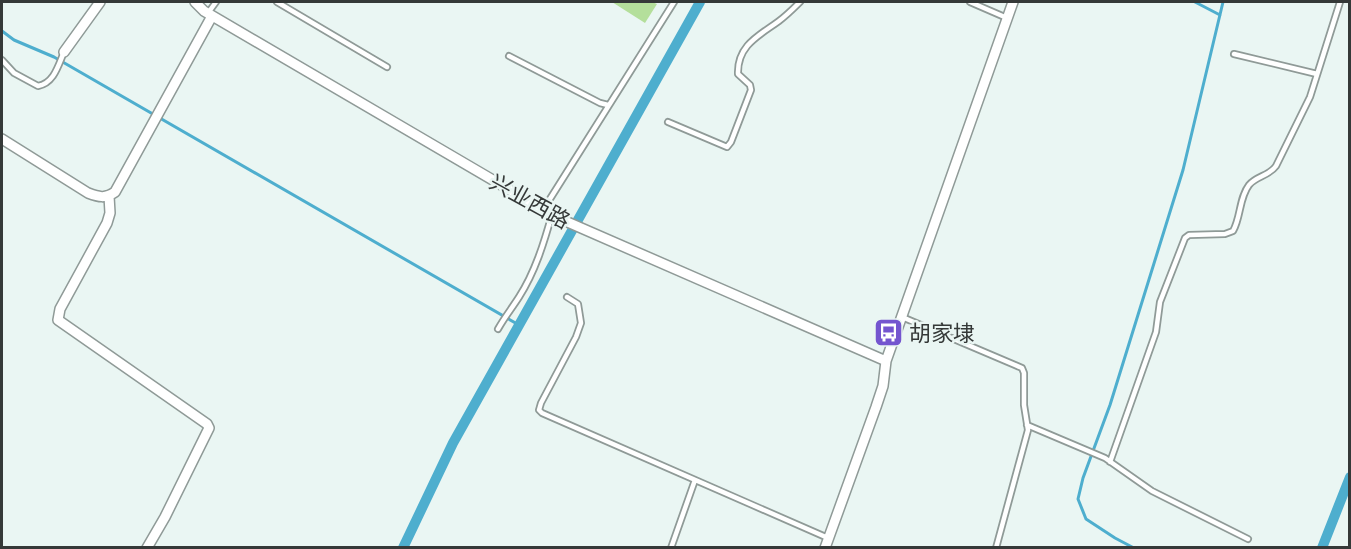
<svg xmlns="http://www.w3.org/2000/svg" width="1351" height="549" font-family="Jost,'Noto Sans SC',sans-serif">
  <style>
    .green { fill: #b4df9b }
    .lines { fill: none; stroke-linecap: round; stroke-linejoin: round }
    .stream { stroke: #4eaece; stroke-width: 3 }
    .canal { stroke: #4eaece; stroke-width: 10 }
    .service-casing { stroke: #8f9a97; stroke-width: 8 }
    .minor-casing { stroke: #8f9a97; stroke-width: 12 }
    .service { stroke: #fff; stroke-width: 4.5 }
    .minor { stroke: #fff; stroke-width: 9 }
    .labels { text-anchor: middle; stroke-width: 5; stroke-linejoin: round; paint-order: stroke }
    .street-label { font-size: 22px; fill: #353938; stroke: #eaf6f3 }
    .poi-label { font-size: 22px; fill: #353938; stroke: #eaf6f3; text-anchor: start }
  </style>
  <rect width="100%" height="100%" fill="#eaf6f3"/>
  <path class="green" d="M612,2H652L657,4L645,23Z"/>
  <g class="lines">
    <path class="stream" d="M1195,2L1220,15
      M2,31L14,40L54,57L519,325
      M1134,548L1115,538L1086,519L1078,499L1083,478L1110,405L1183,170L1223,2"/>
    <path class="canal" d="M403,548L453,443L700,2
      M1322,548L1350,477"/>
    <defs>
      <path id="service" d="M277,2L387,67
        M970,2L1007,18
        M208,13L216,2
        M1234,54L1317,74
        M509,56L600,103L608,105
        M2,60L14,73L38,86C54,83 58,66 64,52
        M668,122L727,147L731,142L751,90L750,85L738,74C737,45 760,35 779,21C787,15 793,9 800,2
        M543,210L674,2
        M567,297L578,304L581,323L576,337L541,403L539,410L542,413L828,538
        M902,317L1015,365L1022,368L1024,373V405L1028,430L996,548
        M498,329C504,318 512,308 519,297C535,272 544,243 552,214
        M1027,425L1105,458L1152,491L1248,539
        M1110,462L1156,332L1160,302L1185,238L1189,235L1225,234L1233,231C1241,217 1239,198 1249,185C1256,176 1269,176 1276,166L1310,97L1340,2
        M671,548L695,480"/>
      <path id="minor" d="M195,2L204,11L556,217L886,361
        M64,52L100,2
        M2,139L88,193C99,197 105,199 115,192L212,16
        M109,196L110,213L107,223L60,309L58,320L207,424L209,428L165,517L147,548
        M825,548L876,407L883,386L886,361L1013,2"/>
    </defs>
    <use href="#service" class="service-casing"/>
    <use href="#minor" class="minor-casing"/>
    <use href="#service" class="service"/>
    <use href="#minor" class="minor"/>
  </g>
  <defs>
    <symbol id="bus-square" viewBox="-11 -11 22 22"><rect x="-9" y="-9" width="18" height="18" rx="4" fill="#7455cf" stroke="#eaf6f3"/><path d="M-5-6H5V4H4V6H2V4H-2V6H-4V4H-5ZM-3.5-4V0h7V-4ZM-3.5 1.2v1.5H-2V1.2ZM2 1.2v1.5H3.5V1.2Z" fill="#fff"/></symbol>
  </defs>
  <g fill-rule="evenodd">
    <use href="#bus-square" x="872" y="316" width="33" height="33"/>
  </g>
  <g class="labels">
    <g class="street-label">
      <text transform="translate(530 201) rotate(29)" y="8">兴业西路</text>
    </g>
    <g class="poi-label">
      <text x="909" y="341">胡家埭</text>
    </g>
  </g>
  <rect width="1351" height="549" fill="none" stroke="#353938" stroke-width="6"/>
</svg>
